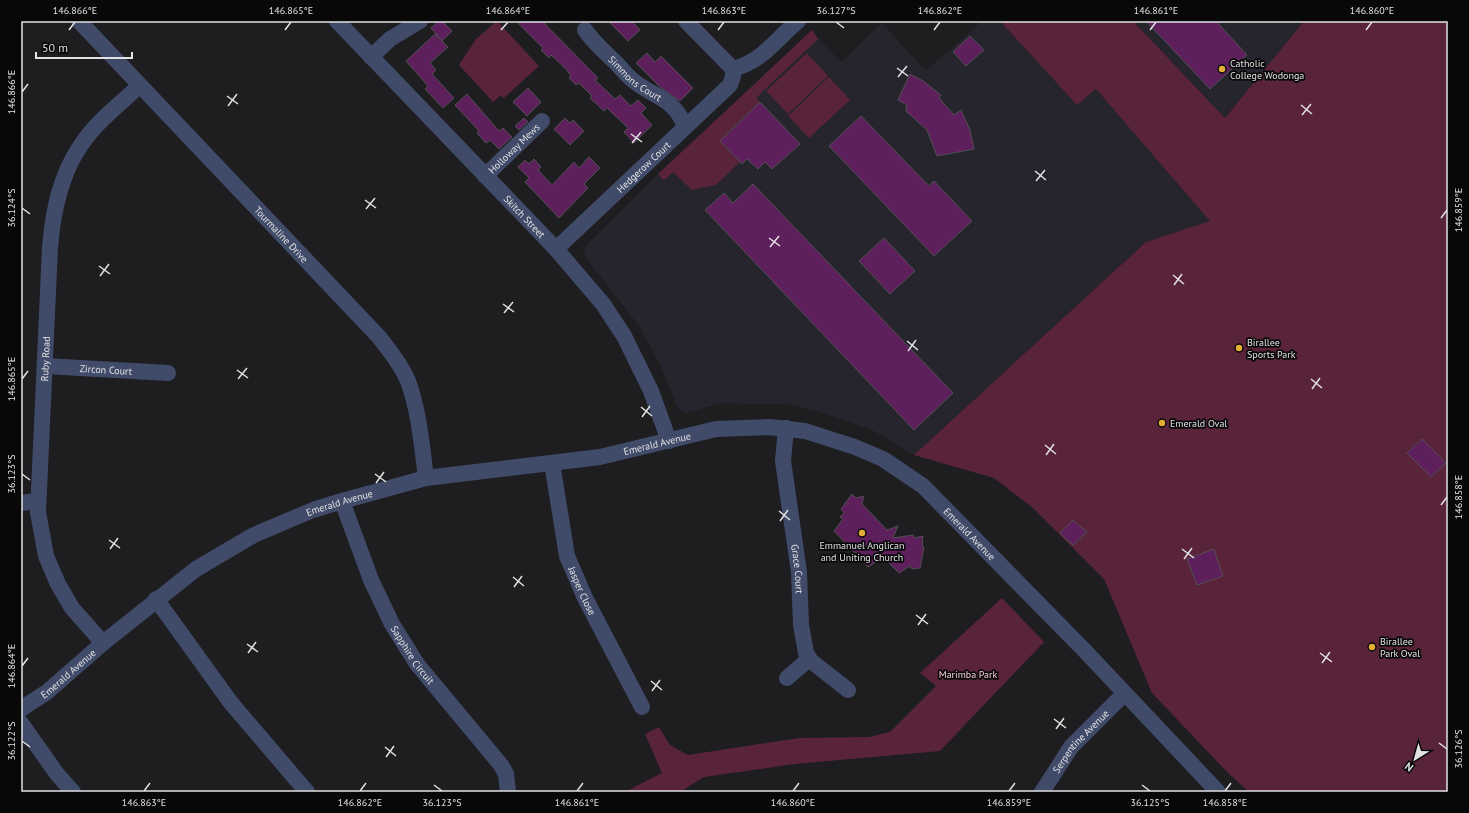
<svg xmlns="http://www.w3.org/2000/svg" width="1469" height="813" font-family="'PT Sans',sans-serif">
<rect width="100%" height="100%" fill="#1e1d20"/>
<path fill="#26242c" d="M982,21H1000L1077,104L1096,89L1211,221L1146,242L914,455L874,431L823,413L794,405L723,403L686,413L678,409L663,371L640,327L584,256L585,247L658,174L812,30L819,39L841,62L882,23L926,71Z
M1133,21H1304L1225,118Z"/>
<path fill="#59243a" d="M497,21L539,66L504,98L501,95L493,102L459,65L476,39Z
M1000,21H1133L1225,118L1304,21H1448V792H1249L1228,773L1152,693L1104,579L1033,508L994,478L914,455L1146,242L1210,221L1096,89L1077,105Z
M812,30L818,39L756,98L760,102L720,141L740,162L716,185L692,190L673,172L664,180L658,174Z
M807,53L828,76L788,114L766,91Z
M829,77L850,100L809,138L788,116Z
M1002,598L1044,642L940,751L795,764L704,777L680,792H625L662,773L645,734L659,727L670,745L688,755L799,738L869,737L890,732L936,686L920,673Z"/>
<path fill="#5d205c" stroke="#524f52" d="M439,21H442L452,31L442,41L431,28Z
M516,21H542L598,78L595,80L615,99L620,95L631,106L638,100L646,108L641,113L652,125L634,143L624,132L628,128L607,108L604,111L590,98L592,96L579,83L576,85L569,78L571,76L566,69L551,55L549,58L541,50L543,48Z
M608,21H632L640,30L628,41Z
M1146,21H1216L1247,55L1210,89Z
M435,34L448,47L430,63L436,70L432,74L454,98L443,108L425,89L428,86L406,61Z
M970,36L984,50L966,66L953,52Z
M647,53L655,62L661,56L693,88L680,101L660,87L636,63Z
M910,74L923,81L941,95L939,98L954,115L961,110L970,130L974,149L937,156L927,130L906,111L907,105L898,100Z
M528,88L541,102L527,116L513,102Z
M467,94L499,131L503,128L512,137L499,149L490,140L486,143L477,133L479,131L455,105Z
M760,102L800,144L772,169L765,162L758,169L747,159L742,164L720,141Z
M861,116L929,186L934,181L972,221L934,256L829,146Z
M524,118L528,122L519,130L515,126Z
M565,118L570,123L573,120L584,131L570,145L554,129Z
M589,157L600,168L584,184L588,188L559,218L525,182L529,178L518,167L525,160L529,164L534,159L541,167L538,170L552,185L574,162L579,168Z
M753,184L953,393L914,430L705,210L724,193L733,203Z
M884,238L915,271L890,294L859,261Z
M1422,439L1446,463L1431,477L1407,453Z
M852,494L856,498L864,496L862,504L887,530L898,526L893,538L913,535L915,538L923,536L922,546L924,547L920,568L912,569L910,566L899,573L883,557L868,567L834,531L843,519L840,517L844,513L841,509Z
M1073,520L1087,532L1073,545L1060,533Z
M1214,549L1223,576L1197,585L1187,559Z"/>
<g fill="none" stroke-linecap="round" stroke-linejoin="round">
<g stroke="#404b6a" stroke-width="16">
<path id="s1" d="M79,21L379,337C390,351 401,365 408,381C419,411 422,446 426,478"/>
<path id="s2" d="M337,21L556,249L603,304L624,336L651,391L669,441"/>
<path id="s3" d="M585,30C595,44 605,52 617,64C623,70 628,77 635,82C656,98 673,98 685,126"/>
<path d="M371,57L390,39L420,21"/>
<path d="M733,69C763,61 775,40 798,21"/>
<path id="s4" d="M485,176L542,121"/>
<path id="s5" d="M556,249L730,85L733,76V69L686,21"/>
<path id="s6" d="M45,366L168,373"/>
<path id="s7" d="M786,428L783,461L799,572L801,625L806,653L811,661L848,690"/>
<path id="s8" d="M552,463L567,556L585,598L642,707"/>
<path id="s9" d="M342,501L371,580L392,624L417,664L501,765L506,774L508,792"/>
<path d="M21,503L38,501"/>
<path d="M156,599L231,703L307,792"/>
<path id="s10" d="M103,643L72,608L58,584L46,556L38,512L50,247C53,212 60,175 81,145C96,122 119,105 139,86"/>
<path d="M787,678L809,659"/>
<path id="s11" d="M21,709L47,692L103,643L196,569L254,535L313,510L342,501L426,478L600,457L716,429L769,427L805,431L855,447L883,459L923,486L1086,652L1218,792"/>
<path d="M21,723L57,774L73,792"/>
<path id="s12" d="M1042,792L1071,747L1124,694"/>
</g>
</g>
<path fill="none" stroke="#e2e1e3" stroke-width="1.5" d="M836,22L844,28M69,30L75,22M285,30L291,22M501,30L508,22M718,30L724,22M934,30L940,22M1150,30L1156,22M1366,30L1372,22M897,68L908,76M898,77L907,66M22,92L28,84M227,96L238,104M1301,105L1312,114M228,106L237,94M1302,115L1311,104M631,134L642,142M632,143L641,132M1035,171L1046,180M1036,181L1045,170M365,200L376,208M22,208L30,214M366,209L375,198M1441,218L1447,210M769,238L780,246M770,247L779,236M99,266L110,274M1173,275L1184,284M100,276L109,264M1174,285L1182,274M503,304L514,312M504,313L513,302M907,341L918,350M908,351L916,340M237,370L248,378M22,379L28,371M238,379L247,368M1311,379L1322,388M1312,389L1320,378M641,407L652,416M642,417L650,406M1045,445L1056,454M1046,455L1054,444M22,474L30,480M375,474L386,482M376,483L384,472M1441,505L1447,497M779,511L790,520M780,521L788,510M109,540L120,548M110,549L118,538M1182,549L1194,558M1184,559L1192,548M513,577L524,586M514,587L522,576M916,615L928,624M918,625L926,614M247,644L258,652M248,653L256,642M1320,653L1332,662M1322,663L1330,652M22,666L28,658M651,681L662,690M652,691L660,680M1054,719L1066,728M1056,729L1064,718M22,741L30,747M1439,743L1447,749M385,747L396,756M386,757L394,746M434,785L442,791M1142,785L1150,791M144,791L150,783M360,791L366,783M577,791L583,783M793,791L799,783M1009,791L1015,783M1225,791L1231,783"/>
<g fill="#e3ae34" stroke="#080809" stroke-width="1.5">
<circle cx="1222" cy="69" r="4"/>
<circle cx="1239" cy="348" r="4"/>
<circle cx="1162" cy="423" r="4"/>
<circle cx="862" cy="533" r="4"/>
<circle cx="1372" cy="647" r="4"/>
</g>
<g text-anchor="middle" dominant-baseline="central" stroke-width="3.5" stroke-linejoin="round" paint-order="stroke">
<g font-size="10" fill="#e2e1e3" stroke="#080809" text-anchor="start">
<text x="1230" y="63">Catholic<tspan x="1230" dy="12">College Wodonga</tspan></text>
<text x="1247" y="342">Birallee<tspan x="1247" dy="12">Sports Park</tspan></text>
<text x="1170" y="423">Emerald Oval</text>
<text x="862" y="545" text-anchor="middle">Emmanuel Anglican<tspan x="862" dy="12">and Uniting Church</tspan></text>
<text x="1380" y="641">Birallee<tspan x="1380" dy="12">Park Oval</tspan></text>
</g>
<g font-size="10" fill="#e2e1e3" stroke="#080809">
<text stroke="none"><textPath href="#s3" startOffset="70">Simmons Court</textPath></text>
<text stroke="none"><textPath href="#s4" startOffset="40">Holloway Mews</textPath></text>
<text stroke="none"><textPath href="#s5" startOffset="120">Hedgerow Court</textPath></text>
<text stroke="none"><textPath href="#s2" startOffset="271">Skitch Street</textPath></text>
<text stroke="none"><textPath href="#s1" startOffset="294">Tourmaline Drive</textPath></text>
<text stroke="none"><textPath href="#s10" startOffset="303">Ruby Road</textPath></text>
<text stroke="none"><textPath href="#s6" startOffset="61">Zircon Court</textPath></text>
<text stroke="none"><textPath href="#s11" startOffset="707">Emerald Avenue</textPath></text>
<text stroke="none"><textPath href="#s11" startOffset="383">Emerald Avenue</textPath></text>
<text stroke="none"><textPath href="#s11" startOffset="1055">Emerald Avenue</textPath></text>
<text stroke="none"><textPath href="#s7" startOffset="142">Grace Court</textPath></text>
<text stroke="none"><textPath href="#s8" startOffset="132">Jasper Close</textPath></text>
<text stroke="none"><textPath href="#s9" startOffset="170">Sapphire Circuit</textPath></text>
<text stroke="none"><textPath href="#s11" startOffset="59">Emerald Avenue</textPath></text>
<text stroke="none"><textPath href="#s12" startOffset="64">Serpentine Avenue</textPath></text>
</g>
<g font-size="10" fill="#fecddd" stroke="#080809">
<text x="968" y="674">Marimba Park</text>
</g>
</g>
<rect width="1469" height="813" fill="none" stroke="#080809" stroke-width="44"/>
<g transform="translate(1415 759) rotate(217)" stroke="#080809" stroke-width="3" paint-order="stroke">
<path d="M0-3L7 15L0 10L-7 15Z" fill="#e2e1e3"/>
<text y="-6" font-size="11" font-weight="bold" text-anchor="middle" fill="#e2e1e3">N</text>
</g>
<path d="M36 52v6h96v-6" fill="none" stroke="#e2e1e3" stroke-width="2"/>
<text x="42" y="52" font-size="12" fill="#e2e1e3" stroke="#080809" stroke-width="3" paint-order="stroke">50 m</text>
<rect x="22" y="22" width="1425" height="769" fill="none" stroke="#e2e1e3" stroke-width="1.5"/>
<g font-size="10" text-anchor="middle" fill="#e2e1e3">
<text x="75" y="14">146.866°E</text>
<text x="291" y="14">146.865°E</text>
<text x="508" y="14">146.864°E</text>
<text x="724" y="14">146.863°E</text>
<text x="836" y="14">36.127°S</text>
<text x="940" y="14">146.862°E</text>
<text x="1156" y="14">146.861°E</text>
<text x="1372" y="14">146.860°E</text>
<text transform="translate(11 92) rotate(-90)" y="4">146.866°E</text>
<text transform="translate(11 208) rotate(-90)" y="4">36.124°S</text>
<text transform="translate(1458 210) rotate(-90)" y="4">146.859°E</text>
<text transform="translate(11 379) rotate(-90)" y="4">146.865°E</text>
<text transform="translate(11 474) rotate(-90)" y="4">36.123°S</text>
<text transform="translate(1458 497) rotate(-90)" y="4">146.858°E</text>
<text transform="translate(11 666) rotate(-90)" y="4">146.864°E</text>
<text transform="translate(11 741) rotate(-90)" y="4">36.122°S</text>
<text transform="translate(1458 749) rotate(-90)" y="4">36.126°S</text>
<text x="144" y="806">146.863°E</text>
<text x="360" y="806">146.862°E</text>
<text x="442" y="806">36.123°S</text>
<text x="577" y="806">146.861°E</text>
<text x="793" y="806">146.860°E</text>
<text x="1009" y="806">146.859°E</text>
<text x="1150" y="806">36.125°S</text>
<text x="1225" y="806">146.858°E</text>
</g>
</svg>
